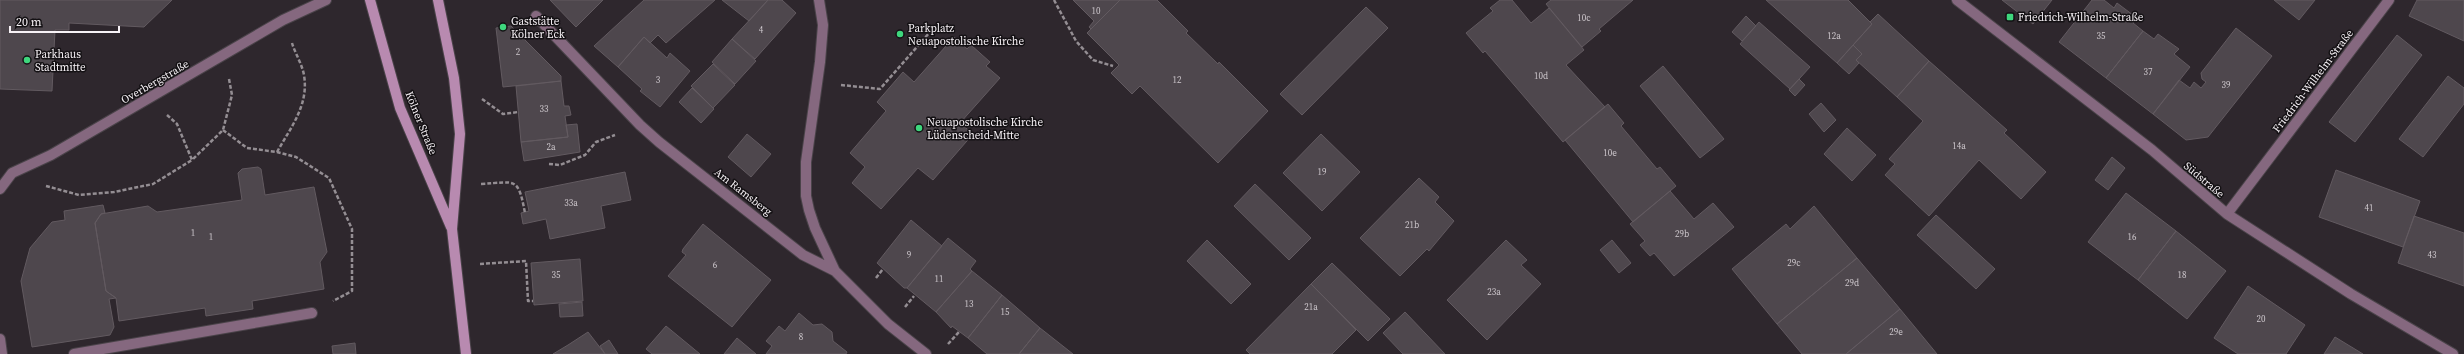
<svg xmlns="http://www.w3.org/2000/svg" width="2464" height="354" font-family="'Source Serif 4',serif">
<rect width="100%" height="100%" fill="#2e272d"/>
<path fill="#4e474d" stroke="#625a60" d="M0,0H172L144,27L69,23V30H55L52,91L0,89Z
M550,0H603L576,27Z
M644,0H715L666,43L658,35L650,43L644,37L618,67L594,46Z
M722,0H768L749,21Z
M768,0H782L796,13L755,59L732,39Z
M1073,0H1120L1091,29L1089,27L1094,21Z
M1120,0H1157L1188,31L1186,33L1218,64L1219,62L1268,111L1218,163L1140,86L1132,94L1111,73L1119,65L1087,33Z
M1500,0H1512L1531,23L1549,8L1584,50L1566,65L1605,107L1563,142L1485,51L1483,53L1466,33L1493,11L1490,8Z
M1551,0H1633L1599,29L1601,31L1582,47L1546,4Z
M1766,0H1848L1872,24L1837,63Z
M2002,0H2052L2033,24Z
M2092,0H2104L2114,8L2117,3L2137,18L2133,23L2143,31L2106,78L2059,42Z
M2274,0H2315L2299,20Z
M2417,0H2464V41L2409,16Z
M1366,7L1388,28L1302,115L1280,94Z
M1878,14L1929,61L1897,97L1856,60L1862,54L1853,45L1872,24L1870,22Z
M1746,16L1756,26L1742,41L1732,32Z
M1759,22L1810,67L1790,89L1740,44Z
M511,26L561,76V81L503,87L496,28Z
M2236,28L2272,56L2208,137L2186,140L2153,114L2179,80L2190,88L2194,82L2201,88L2206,82L2202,79L2201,73Z
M2143,31L2154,39L2158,34L2179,49L2174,54L2190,67L2153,114L2106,78Z
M2397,35L2422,55L2355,142L2329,122Z
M644,37L667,58L670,53L690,71L660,107L640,91L642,89L618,67Z
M954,37L967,49L971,45L990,62L986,66L1000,78L960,123L973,134L933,180L918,168L881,209L852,183L865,167L850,153L886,111L877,102L903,72L914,82Z
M732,39L756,61L735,84L712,62Z
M1853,45L1862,54L1856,60L1859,63L1849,74L1837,63Z
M1929,61L2007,130L2004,133L2046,172L2021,199L1979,160L1929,216L1885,175L1895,164L1889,159L1923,121L1897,97Z
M713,64L735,85L713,108L691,86Z
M1663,66L1724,139L1700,158L1640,86Z
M2448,76L2464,88V104L2423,157L2399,139Z
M1799,79L1805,85L1795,96L1789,90Z
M561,81L564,106H569L571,115L565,116L568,137L521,142L516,86Z
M692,88L714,109L701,123L679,102Z
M1821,103L1836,120L1824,132L1809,114Z
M1608,104L1624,123L1621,126L1657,169L1660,167L1676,186L1633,222L1565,140Z
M577,124L580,152L524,161L521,142L568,137L566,125Z
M1847,128L1876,155L1852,181L1824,154Z
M747,134L771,154L751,177L728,157Z
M1321,134L1360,172L1322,211L1283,173Z
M2112,157L2125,168L2108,190L2095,180Z
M258,167L261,169L265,195L314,187L327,252L320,262L324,289L252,301L253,309L206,316L205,308L119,321L116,298L106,291L95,223L101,214L148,206L157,212L242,200L238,173L242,169Z
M2336,170L2420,201L2403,247L2319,217Z
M625,172L631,200L601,206L605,228L550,239L546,219L523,224L521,213L529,211L525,192Z
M1419,178L1439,197L1435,202L1454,221L1429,251L1427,249L1400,276L1360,238Z
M1255,184L1311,238L1289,260L1234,206Z
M1670,191L1694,219L1713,203L1734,227L1674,276L1654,253L1650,256L1640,245L1645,241L1630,224Z
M2126,193L2176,231L2138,280L2088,242Z
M103,205L105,213L101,214L95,223L106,291L116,298L109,299L114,327L110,335L32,347L21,281L30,248L52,222L65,220L64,211Z
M1814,206L1857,258L1777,324L1732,269L1786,224L1790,229Z
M1936,215L1995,269L1976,289L1917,235Z
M2414,216L2464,233V286L2398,263Z
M911,220L942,246L907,288H904L877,263Z
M703,224L771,280L732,327L668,276L686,255L682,252L683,249Z
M2176,231L2226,271L2187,319L2138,280Z
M948,238L976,261L970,269L972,271L936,312L907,288Z
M1207,240L1251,284L1231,304L1187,261Z
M1506,240L1527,260L1521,265L1541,284L1487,340L1447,300Z
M1612,240L1631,263L1619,273L1600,250Z
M1857,258L1900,309L1846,354H1802L1777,324Z
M580,259L583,301L534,305L531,263Z
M1332,263L1390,319L1368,341L1311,284Z
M972,271L1002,295L968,338L952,326L951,328L936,312Z
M1311,284L1356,330L1332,354H1250L1246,350Z
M2248,286L2305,325L2286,354H2238L2214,338Z
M1002,295L1040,328L1019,354H987L968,338Z
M582,302L583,316L560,317L559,304Z
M1900,309L1937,354H1846Z
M1405,312L1445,354H1403L1383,333Z
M799,313L813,325L822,324L832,332L833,341L847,352L846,354H766L772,346L766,341L779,326L785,331Z
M666,326L700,354H652L646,349Z
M1040,328L1073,354H1019Z
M588,332L605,354H553L568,345Z
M2335,337L2363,354H2324Z
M737,338L756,354H724Z
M609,340L618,354H605L600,346Z
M355,343L356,354H333L332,346Z"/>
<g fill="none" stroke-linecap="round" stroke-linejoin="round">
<g stroke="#4a4349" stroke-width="12">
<path id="service" d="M0,339L2,354
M74,354L312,313"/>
</g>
<g stroke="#4a4349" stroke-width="12">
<path id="minor" d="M819,0L823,25L820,62L806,162V196L809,210L815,228L835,271L888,324L926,354
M1957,0L2152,150L2227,214L2351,294L2453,354
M536,16L640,125L659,142L803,255L835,271
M0,189L12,173L51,155L283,20L326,0
M2227,214L2389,0"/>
</g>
<g stroke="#4a4349" stroke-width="12">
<path id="secondary" d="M370,0L400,108L451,227
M438,0L454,78L460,134L452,229L466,354"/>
</g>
<path stroke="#948e93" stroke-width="2.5" stroke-dasharray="4 2" stroke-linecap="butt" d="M1054,0L1076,41L1093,60L1113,66
M841,85L880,89L930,32
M482,99L503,114L518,112
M167,115L177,124L192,160L223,130L232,95L229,79
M223,130L247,148L277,152L296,157L329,178L352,229V291L333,301
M277,152C291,127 309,105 304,75C302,64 295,53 292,43
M549,164L560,165L585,155L596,142L615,135
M481,184C516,182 518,176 525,213
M46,186L79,195L114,192L153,184L192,160
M480,264L526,261L528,301H533
M876,278L883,269
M905,307L914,296
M948,344L959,332"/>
<use href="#service" stroke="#85687f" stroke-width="10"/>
<use href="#minor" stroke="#85687f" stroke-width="10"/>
<use href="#secondary" stroke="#b88ab0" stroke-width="10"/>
</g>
<g fill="#3ed77d" stroke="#141114" stroke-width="1.5">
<rect x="2006" y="13" width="8" height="8" rx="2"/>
<circle cx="503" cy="27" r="4"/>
<circle cx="900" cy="34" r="4"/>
<circle cx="27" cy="60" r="4"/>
<circle cx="919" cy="128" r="4"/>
</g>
<g text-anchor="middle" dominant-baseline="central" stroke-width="3" stroke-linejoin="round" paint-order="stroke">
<g font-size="9" fill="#cdc7cc">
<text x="1096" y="11">10</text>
<text x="1584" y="18">10c</text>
<text x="761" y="30">4</text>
<text x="1834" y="36">12a</text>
<text x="2101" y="36">35</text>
<text x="518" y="52">2</text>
<text x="2148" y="72">37</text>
<text x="1541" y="76">10d</text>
<text x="658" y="80">3</text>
<text x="1177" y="80">12</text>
<text x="2226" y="85">39</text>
<text x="544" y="109">33</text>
<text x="1959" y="146">14a</text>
<text x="551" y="147">2a</text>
<text x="1610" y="153">10e</text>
<text x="1322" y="172">19</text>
<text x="571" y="203">33a</text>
<text x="2369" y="208">41</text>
<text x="1412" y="225">21b</text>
<text x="193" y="233">1</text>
<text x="1682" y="234">29b</text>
<text x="211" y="237">1</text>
<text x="2132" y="237">16</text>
<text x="909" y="255">9</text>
<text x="2432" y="255">43</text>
<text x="1794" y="263">29c</text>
<text x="715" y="265">6</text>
<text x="556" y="275">35</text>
<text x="2182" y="275">18</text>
<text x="939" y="279">11</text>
<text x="1852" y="283">29d</text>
<text x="1494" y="292">23a</text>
<text x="969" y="304">13</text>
<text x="1311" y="307">21a</text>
<text x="1005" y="312">15</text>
<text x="2261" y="319">20</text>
<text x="1896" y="332">29e</text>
<text x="801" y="337">8</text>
</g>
<g font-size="11" fill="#f7f2f6" stroke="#141114" text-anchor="start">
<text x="2018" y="17">Friedrich-Wilhelm-Straße</text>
<text x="511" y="21">Gaststätte<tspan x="511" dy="13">Kölner Eck</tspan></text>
<text x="908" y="28">Parkplatz<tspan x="908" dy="13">Neuapostolische Kirche</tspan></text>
<text x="35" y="54">Parkhaus<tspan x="35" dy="13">Stadtmitte</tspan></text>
<text x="927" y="122">Neuapostolische Kirche<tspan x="927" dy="13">Lüdenscheid-Mitte</tspan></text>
</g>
<g font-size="11" fill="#f7f2f6" stroke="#141114">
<text transform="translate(2313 81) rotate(-53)">Friedrich-Wilhelm-Straße</text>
<text transform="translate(155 82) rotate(-30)">Overbergstraße</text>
<text transform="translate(421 123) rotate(68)">Kölner Straße</text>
<text transform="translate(2204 180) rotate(40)">Südstraße</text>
<text transform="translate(743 192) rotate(38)">Am Ramsberg</text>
</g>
</g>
<path d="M10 26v6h109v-6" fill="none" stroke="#f7f2f6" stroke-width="2"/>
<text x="16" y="26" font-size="12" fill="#f7f2f6" stroke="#141114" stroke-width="3" paint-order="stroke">20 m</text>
</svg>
